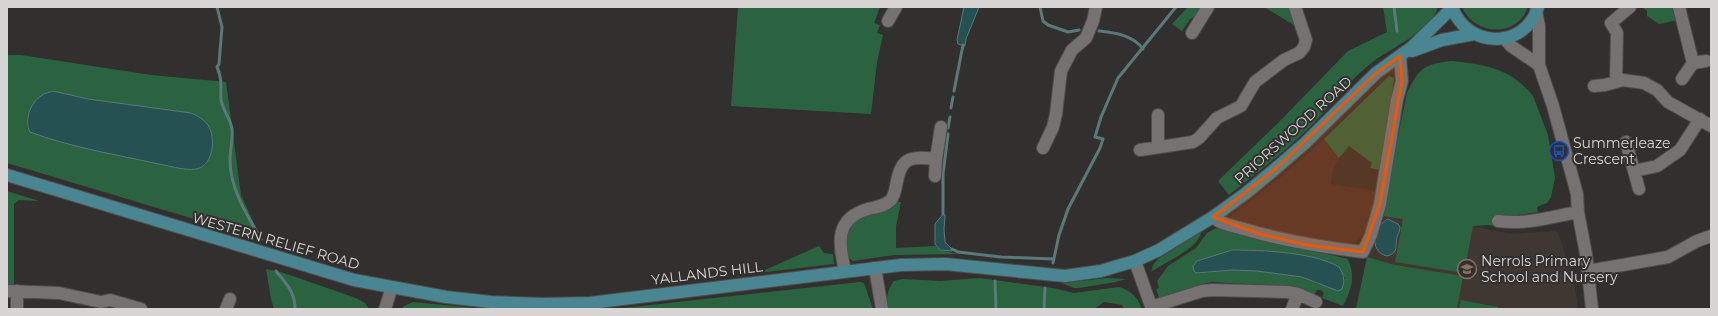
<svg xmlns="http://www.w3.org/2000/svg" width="1718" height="316" font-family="Montserrat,sans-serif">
<rect width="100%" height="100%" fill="#32302e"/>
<path fill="#46332c" d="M1324,139L1339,158L1333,170L1331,184L1378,191L1369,228L1363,236L1355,242L1346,243L1307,237L1298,238L1231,221L1230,217L1283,175Z"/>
<path fill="#3f3732" d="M1381,216L1455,226H1473L1511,234L1555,231L1558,233L1574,281L1578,309H1356L1367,255Z"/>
<path fill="#2b6340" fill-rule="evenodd" d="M738,7H880L874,23L880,25L877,33L883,35L877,62L871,114L731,106Z
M1188,7L1200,8L1197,16L1190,19L1182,31L1172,24Z
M1264,7H1289L1294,25Z
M1383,7H1438C1432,30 1393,47 1374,61C1351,78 1333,103 1313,124C1287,150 1258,172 1229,195L1218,181L1279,122L1348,51L1387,32Z
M1462,7H1528C1517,38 1474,36 1462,7Z
M1642,7H1675L1678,20L1659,24L1647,16V11Z
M7,55H21L151,75L226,82L241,195L261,239L7,163ZM53,91L88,99L182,112L197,169L178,167L112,154L30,132L27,126V120L35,101Z
M1452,61C1487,65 1510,68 1533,96L1548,135L1555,178L1551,197L1547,203L1537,207L1538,212L1511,216L1498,214L1495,226L1488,225L1473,226L1464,273L1395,262L1403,219L1381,216L1407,93C1419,68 1424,64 1452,61Z
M1389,76L1394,78L1381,170L1370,168L1372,163L1349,146L1339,158L1324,139Z
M7,191L39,201L19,200L14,204V284H7Z
M897,202H901L896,226V248L936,246L940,250L958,254L894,255L853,261L846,256L847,228L851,222Z
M1216,228L1348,259C1356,278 1351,290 1343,306L1322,298L1324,293L1321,290H1317L1314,295L1297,287L1211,282L1192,287L1159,298L1156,289L1159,288L1157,281L1168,266L1196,248L1207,233ZM1298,255C1316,259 1338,259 1345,279L1318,284L1302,277L1257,271L1233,270L1203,273Z
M1201,232C1200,248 1163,263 1151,272L1153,265L1158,259Z
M819,246L824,253L833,254L834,264L742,275L765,270Z
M1367,257L1395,265L1463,276L1457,309H1356Z
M266,269L284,273L356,298L365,303L369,309H274L271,299Z
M980,278L1053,288L1074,293L1119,287C1128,289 1141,299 1141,309H1124L1122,305L1104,302L1094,309H888C886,298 887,290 894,281L903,279L940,281Z
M1107,278L1126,279L1116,282L1079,288H1074L1062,283Z
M860,282L864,283L873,309H614Z
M1461,300L1498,307V309H1459Z
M413,302L485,309H401L404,306Z"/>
<path fill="#255152" stroke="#5a7979" d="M964,7H979L966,39L965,46L958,44L957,40Z
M53,91L88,99L191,113C198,116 203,119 208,125C216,137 214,166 196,169C184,171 167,165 154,163C113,154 70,147 30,132C24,121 30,103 41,96C44,93 49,93 53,91Z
M943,214L945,215L944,229L945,242L952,249V251L940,250L935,244V224Z
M1388,219L1398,224L1400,227C1400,231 1398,234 1397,237C1395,246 1399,253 1387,256C1367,251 1375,225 1388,219Z
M1232,250C1261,250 1314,252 1339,267C1344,275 1345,281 1342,289L1338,291L1302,277L1257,271L1233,270L1196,273L1194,271L1193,266L1197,261Z"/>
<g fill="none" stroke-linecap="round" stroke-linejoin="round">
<path stroke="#5a7979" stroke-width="3" d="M217,7L222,27L219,64L217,67C223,80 220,88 221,100C223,110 231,120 232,129C233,139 230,150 230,160C230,189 247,215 261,239
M1040,7L1043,21L1048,25L1068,32L1079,30
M1394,7L1397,31
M1099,31C1115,33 1133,35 1143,49
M954,91L963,45
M951,108L953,97
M948,128L950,117
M943,214V174L948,134
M952,249L958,252L1001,257L1054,259
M1053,263L1059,235L1068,209L1100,148L1103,139L1095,137L1101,117L1118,78L1176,7
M276,271C286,284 295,291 295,309
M995,281L996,309
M1044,309L1045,288"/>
<g stroke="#4f4d4c" stroke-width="14">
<path id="minor" d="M1679,7L1693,63L1682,79
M1536,11L1539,26V65L1553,106L1577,194L1578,212L1586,254L1592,309
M888,21L896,7
M1192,33L1208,7
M1504,38L1511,46L1539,65
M1693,63L1706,61
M1616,81L1617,33L1611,23L1630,7
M1594,86L1605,85L1623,80L1644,83L1657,90L1668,102L1711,126
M1626,142L1639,189
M1158,147V115
M1043,148L1053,127L1056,114L1061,71L1072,50L1086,38L1093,21L1096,7
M1140,150L1193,142L1199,138L1217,118L1241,106L1255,82L1284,60L1299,53L1304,47L1306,40L1295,7
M1634,171L1657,166L1680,150L1700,119
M935,176L936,159
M1213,217C1220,224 1233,226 1244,229C1283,241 1322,247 1363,252L1371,235L1380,204L1397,100L1402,81L1400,56
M1498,221C1525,225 1551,217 1578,212
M1135,261L1152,309
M875,268L882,309
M845,271C839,243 834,219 868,209C876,207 885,206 891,200C894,196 895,191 896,186C901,157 909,156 936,159L941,127
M1588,271L1668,257L1697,241L1711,236
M7,291L59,293L101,302L110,300L141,309
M17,291V309
M1151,307L1202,291L1212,290L1287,292L1298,294L1316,302
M226,309L230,299
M1292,309L1298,294"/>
</g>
<g stroke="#4f4d4c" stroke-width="14">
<path id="tertiary" d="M385,309L392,287"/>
</g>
<g stroke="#4f4d4c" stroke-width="14">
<path id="primary" d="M1452,7C1467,49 1525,50 1538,7
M1412,51L1442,40L1474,34
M7,175L354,280L446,297L491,302L543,304L590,303L901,265L945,264L1065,276L1101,271L1121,265L1135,261L1159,250L1213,217L1246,193L1275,169L1305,143L1376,73L1412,47L1452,8"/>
</g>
<use href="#minor" stroke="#757271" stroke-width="12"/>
<use href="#tertiary" stroke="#757271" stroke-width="12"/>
<use href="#primary" stroke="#498691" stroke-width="12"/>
</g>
<path fill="#e8590c" fill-opacity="0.2" stroke="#e8590c" stroke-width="3" stroke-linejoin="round" d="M1400,56L1402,81L1380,204L1363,252L1306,245L1259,234L1213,217L1275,169L1376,73Z"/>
<defs>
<g id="bus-ring" transform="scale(1)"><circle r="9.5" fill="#32302e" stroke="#1a4fb4" stroke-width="1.5"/><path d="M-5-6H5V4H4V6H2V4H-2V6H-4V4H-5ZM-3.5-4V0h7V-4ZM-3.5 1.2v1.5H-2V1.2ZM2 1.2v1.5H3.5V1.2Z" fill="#1a4fb4"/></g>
<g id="school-ring" transform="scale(1)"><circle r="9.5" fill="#32302e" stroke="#8d6e63" stroke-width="1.5"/><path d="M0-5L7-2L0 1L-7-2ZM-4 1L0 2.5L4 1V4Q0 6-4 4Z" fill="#8d6e63"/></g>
</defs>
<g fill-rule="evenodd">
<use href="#bus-ring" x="1559" y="151"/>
<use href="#school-ring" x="1467" y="269"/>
</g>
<g text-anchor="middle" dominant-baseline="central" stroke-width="4" stroke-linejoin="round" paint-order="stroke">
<g font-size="14" fill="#d7d6d5" stroke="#32302e">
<text transform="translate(1293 130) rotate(-42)">PRIORSWOOD ROAD</text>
<text transform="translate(276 241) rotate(16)">WESTERN RELIEF ROAD</text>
<text transform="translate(707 273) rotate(-7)">YALLANDS HILL</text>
</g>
<g font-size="14" fill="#d7d6d5" stroke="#32302e" text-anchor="start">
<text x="1573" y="143">Summerleaze<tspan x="1573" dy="16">Crescent</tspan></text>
<text x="1481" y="261">Nerrols Primary<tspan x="1481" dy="16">School and Nursery</tspan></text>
</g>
</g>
<rect width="1718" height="316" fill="none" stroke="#d7d6d5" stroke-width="16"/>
</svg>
